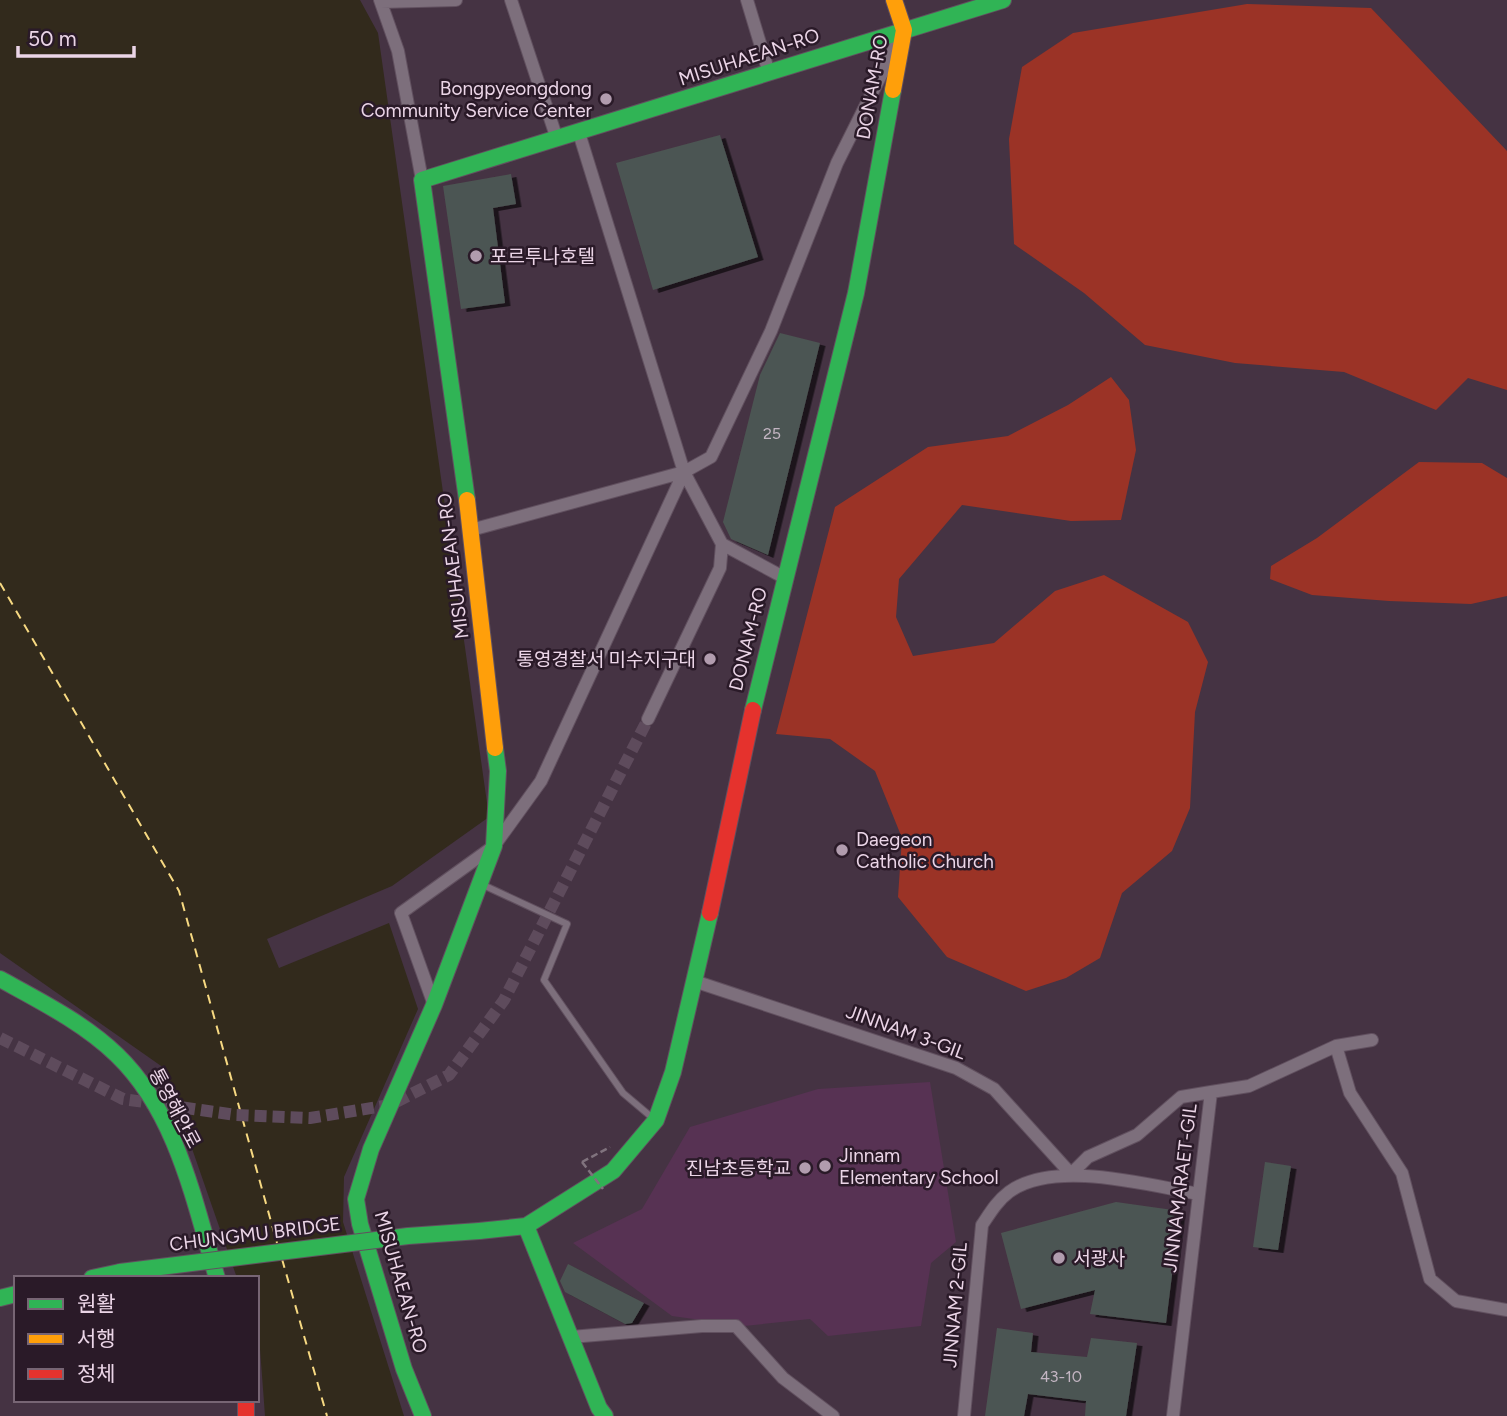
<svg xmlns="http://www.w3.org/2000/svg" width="1507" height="1416" font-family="Figtree,'Noto Sans KR',sans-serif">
<defs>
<filter id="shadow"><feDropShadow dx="5.5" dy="3" stdDeviation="0" flood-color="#0009"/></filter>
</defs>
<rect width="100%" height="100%" fill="#453343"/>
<path fill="#573253" d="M930,1082L956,1242L931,1263L921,1326L828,1336L810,1319L744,1326L672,1316L573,1243L642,1209L690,1127L818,1089Z"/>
<path fill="#9b3326" d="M1247,4L1371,8L1507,151V390L1468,378L1436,410L1344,372L1235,363L1145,345L1084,293L1014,244L1009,139L1022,67L1073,33Z
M1111,377L1129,400L1136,450L1121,520L1071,521L962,505L899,579L896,617L913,656L994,643L1055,591L1104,575L1188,622L1208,662L1195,712L1190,808L1172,851L1122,893L1100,958L1066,978L1026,991L947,957L898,897L902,838L875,771L830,739L776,734L835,507L928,447L1008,436L1068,405Z
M1419,462L1482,463L1507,478V596L1471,604L1389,601L1312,595L1270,579L1271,566L1317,538Z"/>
<path fill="#322a1c" d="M0,0H360L378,33L489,817L392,886L267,939L279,968L389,923L418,1009L344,1177L343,1222L404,1416H265C262,1369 257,1325 257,1278H237L164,1068L0,953Z"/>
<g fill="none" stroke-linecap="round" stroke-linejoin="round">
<path stroke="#f7d982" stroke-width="2" stroke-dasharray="9 7" stroke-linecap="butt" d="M0,583L179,891L277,1243
M282,1259L327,1416"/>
</g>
<path fill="#4c5552" filter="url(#shadow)" d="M720,135L758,257L653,290L616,163Z
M511,174L516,204L493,208L505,303L461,309L443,186Z
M780,333L820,343L768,555L731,539L723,522L760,375Z
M1265,1162L1291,1166L1278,1250L1253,1247Z
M1116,1202L1180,1211L1166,1323L1090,1314L1095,1290L1021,1309L1001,1233Z
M568,1264L644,1303L632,1323L625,1324L565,1292L560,1281Z
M997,1328L1033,1333L1031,1352L1087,1357L1091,1338L1137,1343L1126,1416H1085L1086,1401L1028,1394L1024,1416H985Z"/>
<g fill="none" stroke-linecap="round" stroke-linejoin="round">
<path stroke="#5e4b5c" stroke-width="12" stroke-dasharray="12 6" stroke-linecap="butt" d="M0,1038L123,1099L236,1115L310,1118L390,1105L449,1075L504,1000L648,719"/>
<g stroke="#61505f" stroke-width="8">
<path id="lane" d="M481,884L567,924L544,980L623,1093L655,1120"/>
</g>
<g stroke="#61505f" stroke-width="14">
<path id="street" d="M380,0L398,51L422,180
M511,0L557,139
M747,0L769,73
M381,2L456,0
M471,530L684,472
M722,544L785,578
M648,719L720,568L722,544L684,472L711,457L771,331L837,163L897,43
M694,981L956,1068L994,1089L1071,1174L1088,1157L1137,1135L1181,1097L1211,1092
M434,1005L401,913L494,846L541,781L684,472L579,133
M1336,1046L1350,1093L1402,1173L1430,1279L1456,1301L1507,1310
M571,1337L702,1326H736L783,1378L833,1416
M964,1416L982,1225C990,1213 997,1201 1009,1192C1054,1159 1147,1185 1199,1194
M1173,1416L1211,1092L1249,1086L1336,1046L1372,1040"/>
</g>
<g stroke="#61505f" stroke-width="18">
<path id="fast" d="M467,500L422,180L1003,0
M753,710L856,293L893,90
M0,979C40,1001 84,1023 117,1055C177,1113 194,1201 217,1278
M526,1226L599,1408L605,1416
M479,1231L526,1226L613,1171L656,1120L673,1072L710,913
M92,1278L120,1272
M0,1298L16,1294
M423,1416L404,1369L360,1224L356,1199L371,1149L434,1005L494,846L498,771L495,748"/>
</g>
<g stroke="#61505f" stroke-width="18">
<path id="slow" d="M893,90L904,30L894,0
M467,500L495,748"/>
</g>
<g stroke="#61505f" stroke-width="18">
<path id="jam" d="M710,913L753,710
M246,1400V1416"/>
</g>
<path stroke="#80737e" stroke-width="2.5" stroke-dasharray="7 3.5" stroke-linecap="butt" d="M582,1162L610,1147"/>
<use href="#lane" stroke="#7d6f7c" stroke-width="6"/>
<use href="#street" stroke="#7d6f7c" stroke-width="12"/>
<use href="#fast" stroke="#30b455" stroke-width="16"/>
<use href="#slow" stroke="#ff9f0a" stroke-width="16"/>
<use href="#jam" stroke="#e5322d" stroke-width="16"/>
<g stroke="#61505f" stroke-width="18" stroke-linecap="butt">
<path id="fast-bridge" d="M120,1272L408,1236L479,1231"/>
</g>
<path stroke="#80737e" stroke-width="2.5" stroke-dasharray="7 3.5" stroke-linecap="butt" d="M582,1162L603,1189"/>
<use href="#fast-bridge" stroke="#30b455" stroke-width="16"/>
</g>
<g fill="#b19cae" stroke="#2a1a28" stroke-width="2.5">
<circle cx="606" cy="99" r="7"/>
<circle cx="476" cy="256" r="7"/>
<circle cx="710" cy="659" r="7"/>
<circle cx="842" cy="850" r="7"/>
<circle cx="825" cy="1166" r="7"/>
<circle cx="805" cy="1168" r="7"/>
<circle cx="1059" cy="1258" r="7"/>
</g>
<g text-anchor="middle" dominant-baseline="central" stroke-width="5" stroke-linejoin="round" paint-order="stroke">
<g font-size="16" fill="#c3b5c2">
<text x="772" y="433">25</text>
<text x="1061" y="1376">43-10</text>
</g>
<g font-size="19" fill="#ebd5e7" stroke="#2a1a28">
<text transform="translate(749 57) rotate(-18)">MISUHAEAN-RO</text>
<text transform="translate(872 87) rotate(-80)">DONAM-RO</text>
<text transform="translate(453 566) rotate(-97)">MISUHAEAN-RO</text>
<text transform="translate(748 639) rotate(-76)">DONAM-RO</text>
<text transform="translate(906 1032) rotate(20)">JINNAM 3-GIL</text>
<text transform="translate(175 1108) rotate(62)">통영해안로</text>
<text transform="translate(1180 1188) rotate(-83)">JINNAMARAET-GIL</text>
<text transform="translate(255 1234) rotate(-7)">CHUNGMU BRIDGE</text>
<text transform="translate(401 1282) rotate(74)">MISUHAEAN-RO</text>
<text transform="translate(955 1305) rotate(-85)">JINNAM 2-GIL</text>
</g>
<g font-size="19" fill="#ebd5e7" stroke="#2a1a28" text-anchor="start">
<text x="592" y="88" text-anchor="end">Bongpyeongdong<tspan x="592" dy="22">Community Service Center</tspan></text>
<text x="490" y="256">포르투나호텔</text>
<text x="696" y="659" text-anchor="end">통영경찰서 미수지구대</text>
<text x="856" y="839">Daegeon<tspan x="856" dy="22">Catholic Church</tspan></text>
<text x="839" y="1155">Jinnam<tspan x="839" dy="22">Elementary School</tspan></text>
<text x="791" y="1168" text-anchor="end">진남초등학교</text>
<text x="1073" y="1258">서광사</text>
</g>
</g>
<rect x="14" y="1276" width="245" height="126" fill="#2a1a28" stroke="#776574" stroke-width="2"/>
<rect x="28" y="1299" width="35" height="10" fill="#30b455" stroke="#776574" stroke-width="2"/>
<text x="77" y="1311" font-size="21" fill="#ebd5e7">원활</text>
<rect x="28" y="1334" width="35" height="10" fill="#ff9f0a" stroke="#776574" stroke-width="2"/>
<text x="77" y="1346" font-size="21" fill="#ebd5e7">서행</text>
<rect x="28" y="1369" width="35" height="10" fill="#e5322d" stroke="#776574" stroke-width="2"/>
<text x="77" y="1381" font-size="21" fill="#ebd5e7">정체</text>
<path d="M18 46v10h116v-10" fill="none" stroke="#ebd5e7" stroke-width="3.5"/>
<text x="28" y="46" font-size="21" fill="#ebd5e7" stroke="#2a1a28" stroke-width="5" paint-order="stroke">50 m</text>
</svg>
